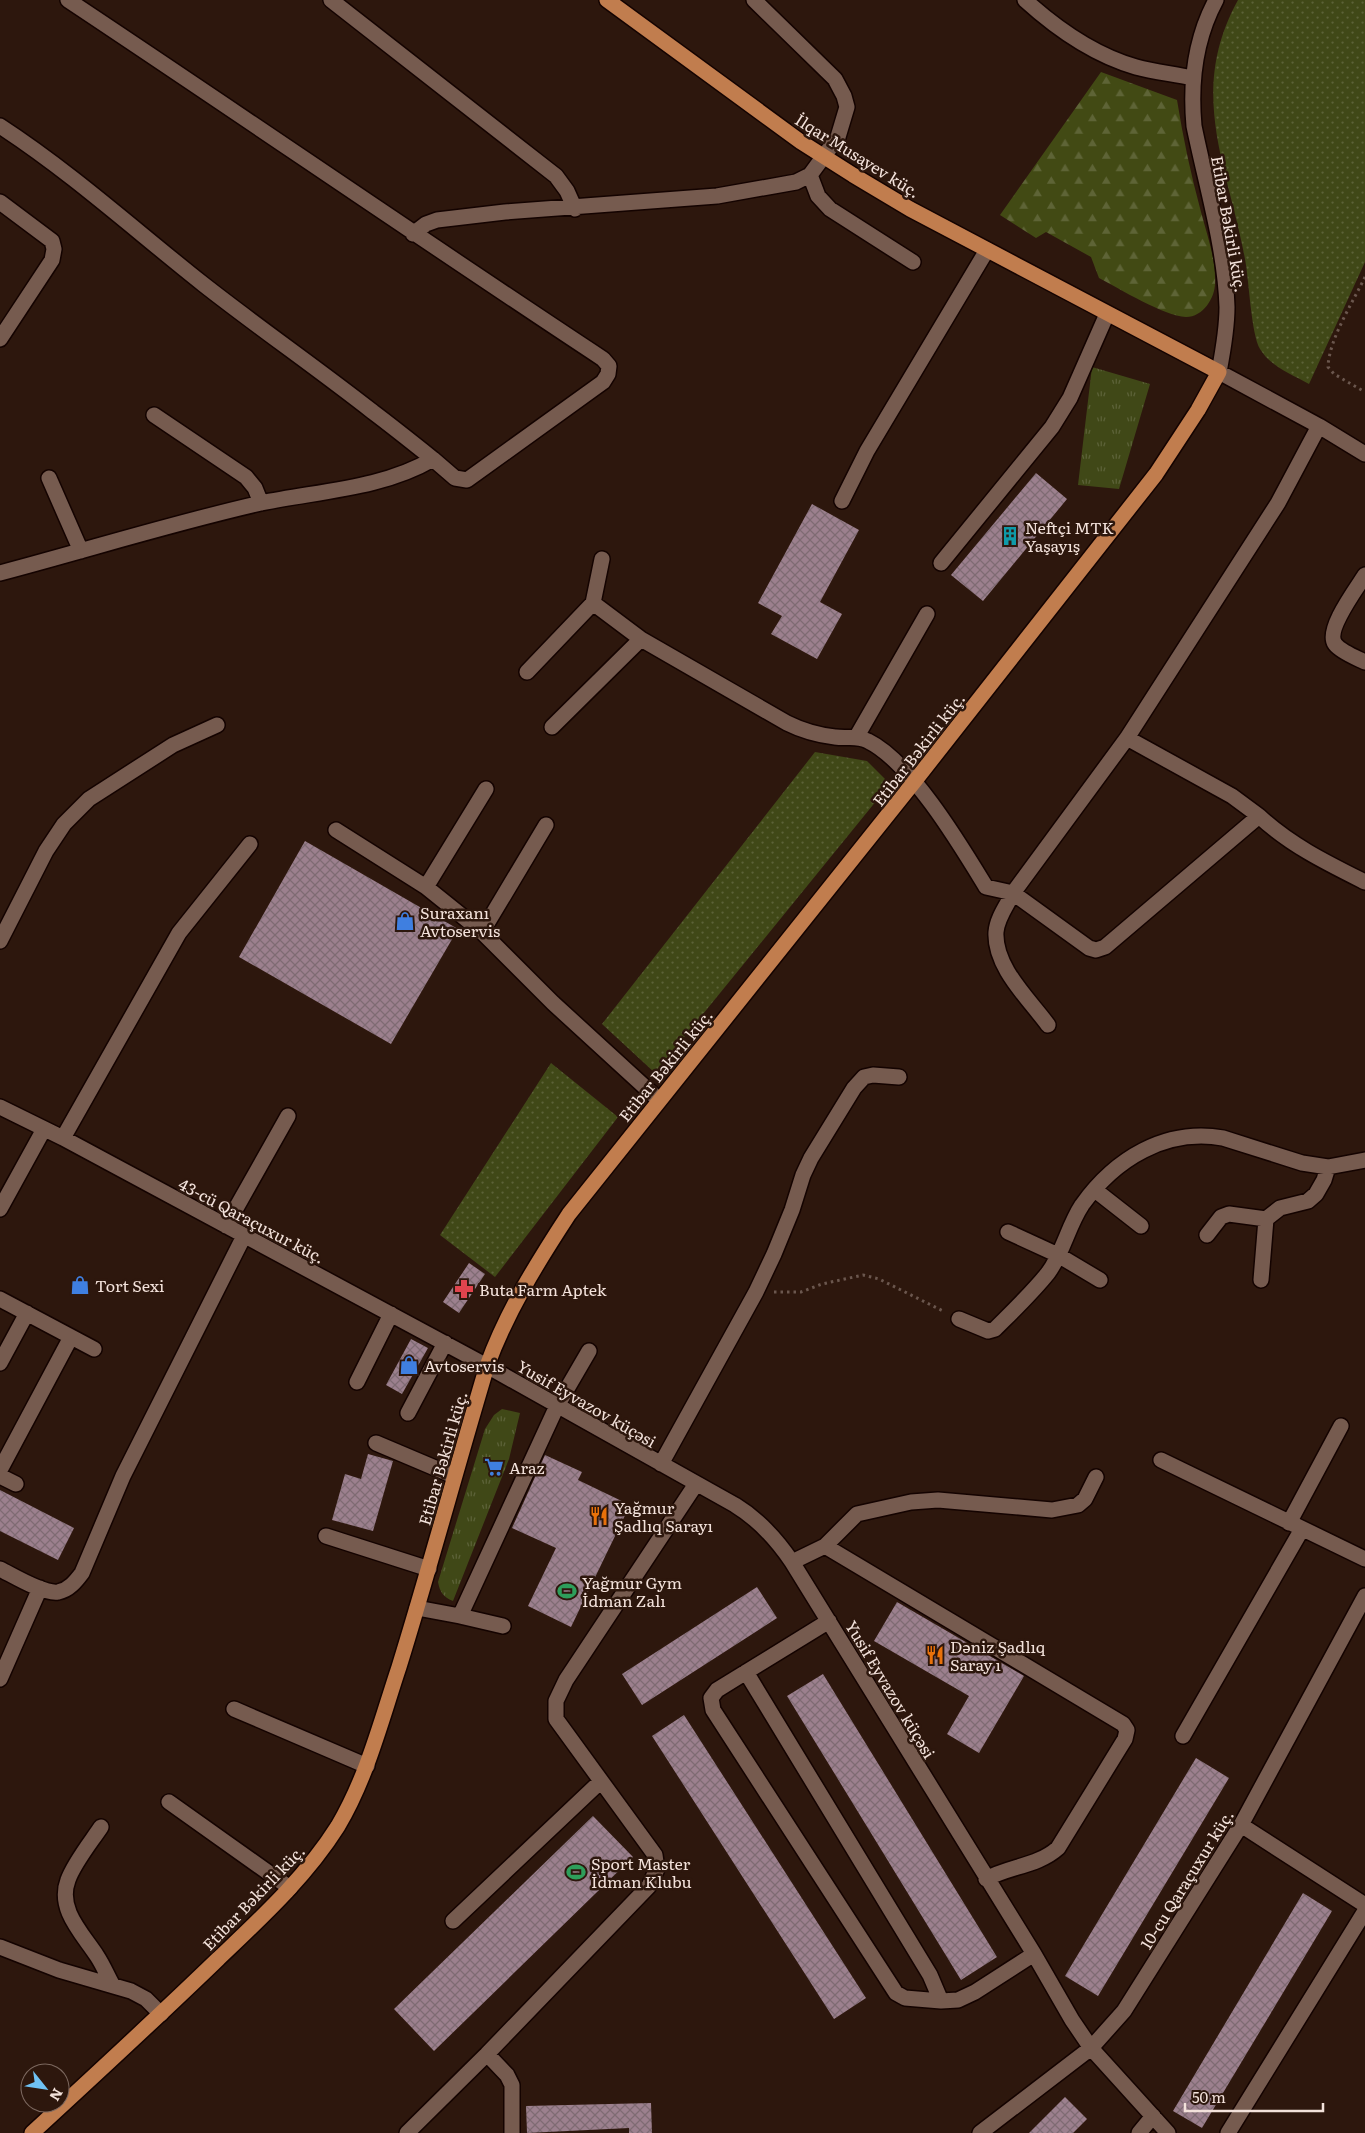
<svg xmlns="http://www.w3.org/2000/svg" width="1365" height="2133" font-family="Literata,serif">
<defs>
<pattern id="grass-tufts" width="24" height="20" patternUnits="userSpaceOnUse" patternTransform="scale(1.25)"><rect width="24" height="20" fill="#404817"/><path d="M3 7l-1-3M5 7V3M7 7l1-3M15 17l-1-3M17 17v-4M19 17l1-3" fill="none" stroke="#5c6238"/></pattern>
<pattern id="forest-firs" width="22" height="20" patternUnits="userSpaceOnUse" patternTransform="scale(1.25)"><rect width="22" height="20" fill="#424a14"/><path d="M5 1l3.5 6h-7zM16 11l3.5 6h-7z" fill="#5e6436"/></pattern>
<pattern id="park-dots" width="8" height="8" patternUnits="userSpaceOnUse" patternTransform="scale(1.25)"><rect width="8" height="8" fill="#404817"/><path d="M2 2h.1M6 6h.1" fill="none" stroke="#5c6238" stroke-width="1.8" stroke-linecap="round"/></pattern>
<pattern id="building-cross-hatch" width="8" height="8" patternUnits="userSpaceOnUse" patternTransform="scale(1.25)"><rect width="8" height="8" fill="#9c808e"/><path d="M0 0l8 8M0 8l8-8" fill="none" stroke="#7f6b73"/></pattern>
</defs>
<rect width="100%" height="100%" fill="#2d170d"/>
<path fill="url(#grass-tufts)" d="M1092,367L1150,384L1119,489L1078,485Z
M502,1409L520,1413L509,1459L453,1601C443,1597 440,1592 438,1582L485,1429L494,1415Z"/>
<path fill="url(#forest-firs)" d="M1101,72L1177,100C1183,138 1191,175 1201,212C1207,235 1216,259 1215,283C1215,298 1203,317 1186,317C1164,316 1120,289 1099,278L1091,257L1046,232L1036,238L1000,215Z"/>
<path fill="url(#park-dots)" d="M1238,0H1365V262L1309,384C1291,374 1271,367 1260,349C1251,334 1249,279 1245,259C1228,166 1187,93 1238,0Z
M815,752L867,761L890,784L655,1073L602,1024Z
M551,1063L618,1117L495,1277L440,1235Z"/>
<path fill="url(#building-cross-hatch)" d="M1036,473L1067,499L983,601L951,575Z
M812,504L859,530L820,602L842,614L817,659L771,634L782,616L758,603Z
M305,841L458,929L391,1044L239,957Z
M469,1263L485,1274L459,1313L443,1302Z
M411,1339L428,1348L402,1394L386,1385Z
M368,1454L393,1461L373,1531L332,1520L345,1474L361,1479Z
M545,1455L582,1472L578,1480L630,1505L571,1627L528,1606L556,1548L512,1528Z
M0,1490L74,1528L58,1560L0,1531Z
M757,1587L777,1618L642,1705L622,1674Z
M897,1602L1024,1676L979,1753L947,1734L969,1696L874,1641Z
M823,1674L997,1957L961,1980L787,1696Z
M684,1715L866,1998L834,2019L652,1736Z
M1196,1758L1229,1778L1098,1996L1065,1976Z
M593,1816L633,1857L434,2051L394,2009Z
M1303,1893L1332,1911L1202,2128L1173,2111Z
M1065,2097L1087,2119L1073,2133H1029Z
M651,2103L652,2133H629V2128L527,2133L526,2106Z"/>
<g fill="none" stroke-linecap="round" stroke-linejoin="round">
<g stroke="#140300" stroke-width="18">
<path id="minor" d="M331,0L556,176L567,191L575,209
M1025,0C1057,29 1094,55 1136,67C1154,72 1174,74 1192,78
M1216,0C1195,39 1190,82 1194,126C1206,185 1225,247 1227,307C1227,329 1223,351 1219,372L1319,426L1365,454
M0,126C72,173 136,231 203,284C259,328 317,368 373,412C393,427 413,443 433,459
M810,175L818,196L830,209L913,262
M0,202L52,241L54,249L52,260L0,339
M413,234L426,224L437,220L505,212L717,196L796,182L810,175L838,137L847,107L844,96L835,79L754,0
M154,415L246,477L255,488L261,503
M49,478L81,551
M842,501L867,451L987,250
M941,563L1052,427L1070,398L1107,314
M0,573C87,550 173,523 261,503C318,491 382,489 433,459L455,478L467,480L603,382L608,374L609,366L603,359C424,241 247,119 68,0
M1365,575C1357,588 1325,630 1335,644C1341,652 1357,658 1365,662
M593,603L641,639L787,723C803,731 817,735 835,737C847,739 857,735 868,741C911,762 961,846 986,887L1013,893L1089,948L1096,950L1105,947L1259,816C1290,845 1327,863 1365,882
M527,672L593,603L602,559
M552,727L641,639
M857,736L927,614
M1127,738L1232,796L1259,816
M336,830L426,887L482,932L553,1003L659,1100
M426,887L486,789
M482,932L546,825
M0,941L46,851L64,824L89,799L173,745L217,725
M1048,1025C1029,999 994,967 996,932C997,918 1007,905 1013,893L1127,738L1278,503L1319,426
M0,1107L63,1138L487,1366L735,1505C758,1519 777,1540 792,1562L1034,1954L1072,2020L1091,2048L1168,2133
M63,1138L179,933L250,844
M1095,1190L1141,1226
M0,1209L44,1129
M226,1226L288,1116
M1008,1232L1058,1255L1100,1280
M1207,1235L1221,1217L1229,1214L1266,1219L1280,1208L1308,1201L1316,1194L1324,1180L1328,1167
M1261,1280L1266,1219
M0,1299L94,1349
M959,1319L988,1331L995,1329C1013,1311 1032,1293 1048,1273C1063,1253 1068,1226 1082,1205C1115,1159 1165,1128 1223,1138L1302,1163L1328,1167L1365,1160
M0,1363L27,1313
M357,1382L391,1314
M408,1413L445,1343
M376,1443L454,1476
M1161,1460L1365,1559
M661,1464L756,1292L774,1254L792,1210L803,1175L811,1158L854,1088L864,1077L873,1075L899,1077
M0,1470L71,1337
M0,1476L16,1484
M1289,1523L1341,1426
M326,1536L429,1569
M825,1546L1123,1724L1127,1730L1125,1739L1058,1848C1038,1866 1010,1866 986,1879
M792,1562L825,1546L857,1514L911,1502L938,1500L1052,1510L1078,1505L1085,1499L1096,1477
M0,1569C14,1576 43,1594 58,1592C69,1590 76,1581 82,1573L123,1476L244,1236
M417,1608L460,1616L557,1406L589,1351
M460,1616L503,1626
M829,1621L717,1690L711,1698L713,1710L896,1993L905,1998L941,2001L958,2000L975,1992L1034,1954
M746,1672L930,1975L941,2001
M0,1679L40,1588
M234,1709L367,1766
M1183,1736L1302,1529
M169,1802L290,1888
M1241,1825L1365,1905
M101,1827C91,1842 74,1863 68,1880C57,1909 82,1933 97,1956C103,1965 107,1975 112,1984
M453,1921L601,1781
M0,1947L59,1970L131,1991L146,1999L161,2014
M487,2054L507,2075L512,2085V2133
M407,2133L487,2054L649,1886L657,1869L655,1855L556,1719V1701L566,1680L696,1484
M980,2133L1091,2048L1124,2011L1241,1825L1365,1596
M1139,2133L1153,2116
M1228,2133L1365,1911"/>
</g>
<g stroke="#140300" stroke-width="18">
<path id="major" d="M32,2133C94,2076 157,2018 218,1959C261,1918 306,1877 338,1826C367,1777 381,1721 399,1667C430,1567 457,1466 487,1366C507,1311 537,1263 569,1214L914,782L1156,474L1198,410L1219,372L910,209L853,175L801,142L607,0"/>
</g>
<path stroke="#6b574e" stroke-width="3" stroke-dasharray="2.5 4" stroke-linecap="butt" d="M1365,277C1353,302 1329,339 1328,367L1334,374L1365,392
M774,1292H801L822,1284L863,1275L879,1279L945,1312"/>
<use href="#minor" stroke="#765b4f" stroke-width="15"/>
<use href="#major" stroke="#c17d4e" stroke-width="15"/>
</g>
<defs>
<g id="building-bare" transform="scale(1.5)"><path d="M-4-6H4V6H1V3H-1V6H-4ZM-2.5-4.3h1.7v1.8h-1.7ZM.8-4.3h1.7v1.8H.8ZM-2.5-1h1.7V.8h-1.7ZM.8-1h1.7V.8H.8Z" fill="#0f9aa8" stroke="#2d170d" stroke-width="2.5" paint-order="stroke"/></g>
<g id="shop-bare" transform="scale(1.5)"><path d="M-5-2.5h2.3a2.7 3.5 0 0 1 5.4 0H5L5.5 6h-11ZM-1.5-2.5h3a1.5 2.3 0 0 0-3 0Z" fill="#3f7fe0" stroke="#2d170d" stroke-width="2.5" paint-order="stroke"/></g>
<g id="pharmacy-bare" transform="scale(1.5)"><path d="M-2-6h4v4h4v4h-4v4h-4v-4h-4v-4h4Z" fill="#e0444e" stroke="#2d170d" stroke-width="2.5" paint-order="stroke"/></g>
<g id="supermarket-bare" transform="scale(1.5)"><path d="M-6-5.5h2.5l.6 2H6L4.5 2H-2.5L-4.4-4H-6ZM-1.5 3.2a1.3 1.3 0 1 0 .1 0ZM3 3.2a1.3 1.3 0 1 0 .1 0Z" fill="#3f7fe0" stroke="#2d170d" stroke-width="2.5" paint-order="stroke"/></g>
<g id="restaurant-bare" transform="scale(1.5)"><path d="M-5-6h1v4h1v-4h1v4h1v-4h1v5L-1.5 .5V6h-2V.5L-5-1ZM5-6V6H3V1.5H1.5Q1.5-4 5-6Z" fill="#e8710a" stroke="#2d170d" stroke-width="2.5" paint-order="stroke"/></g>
<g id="stadium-bare" transform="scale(1.5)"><path d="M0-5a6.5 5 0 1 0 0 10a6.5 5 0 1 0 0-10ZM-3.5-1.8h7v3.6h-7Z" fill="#2e9e5b" stroke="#2d170d" stroke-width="2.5" paint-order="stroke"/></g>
</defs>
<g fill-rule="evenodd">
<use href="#building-bare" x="1010" y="536"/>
<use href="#shop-bare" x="405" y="921"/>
<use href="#shop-bare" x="80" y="1285"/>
<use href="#pharmacy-bare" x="464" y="1289"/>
<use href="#shop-bare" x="409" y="1365"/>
<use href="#supermarket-bare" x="494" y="1467"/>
<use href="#restaurant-bare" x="599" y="1516"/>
<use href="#stadium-bare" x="567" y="1591"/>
<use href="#restaurant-bare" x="935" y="1655"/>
<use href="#stadium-bare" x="576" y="1872"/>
</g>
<g text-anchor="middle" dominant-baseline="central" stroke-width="5" stroke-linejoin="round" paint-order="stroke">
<g font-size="16" fill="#f3e2db" stroke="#2d170d">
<text transform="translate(858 155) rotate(32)">İlqar Musayev küç.</text>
<text transform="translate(1230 224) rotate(80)">Etibar Bəkirli küç.</text>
<text transform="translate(918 749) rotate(-52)">Etibar Bəkirli küç.</text>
<text transform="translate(665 1065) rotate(-51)">Etibar Bəkirli küç.</text>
<text transform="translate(252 1220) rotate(28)">43-cü Qaraçuxur küç.</text>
<text transform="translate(587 1403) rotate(30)">Yusif Eyvazov küçəsi</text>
<text transform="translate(442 1458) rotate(-74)">Etibar Bəkirli küç.</text>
<text transform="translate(891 1689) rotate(59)">Yusif Eyvazov küçəsi</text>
<text transform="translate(1186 1879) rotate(-58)">10-cu Qaraçuxur küç.</text>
<text transform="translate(253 1897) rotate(-46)">Etibar Bəkirli küç.</text>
</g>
<g font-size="16" fill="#f3e2db" stroke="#2d170d" text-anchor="start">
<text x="1025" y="527">Neftçi MTK<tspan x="1025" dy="18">Yaşayış</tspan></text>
<text x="420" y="912">Suraxanı<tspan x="420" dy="18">Avtoservis</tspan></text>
<text x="95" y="1285">Tort Sexi</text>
<text x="479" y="1289">Buta Farm Aptek</text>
<text x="424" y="1365">Avtoservis</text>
<text x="509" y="1467">Araz</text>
<text x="614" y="1507">Yağmur<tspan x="614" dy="18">Şadlıq Sarayı</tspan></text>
<text x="582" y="1582">Yağmur Gym<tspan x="582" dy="18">İdman Zalı</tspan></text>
<text x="950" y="1646">Dəniz Şadlıq<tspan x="950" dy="18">Saray ı</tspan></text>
<text x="591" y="1863">Sport Master<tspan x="591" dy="18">İdman Klubu</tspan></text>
</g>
</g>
<g transform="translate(45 2088) rotate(120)"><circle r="24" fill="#2d170d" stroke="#7c685f"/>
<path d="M0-4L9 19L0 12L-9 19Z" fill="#6fc2f4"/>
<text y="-8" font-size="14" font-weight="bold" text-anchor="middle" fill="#f3e2db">N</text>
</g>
<path d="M1185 2103v8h138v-8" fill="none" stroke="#f3e2db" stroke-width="2.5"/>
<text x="1192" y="2103" font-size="15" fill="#f3e2db" stroke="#2d170d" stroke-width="4" paint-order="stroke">50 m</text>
</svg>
